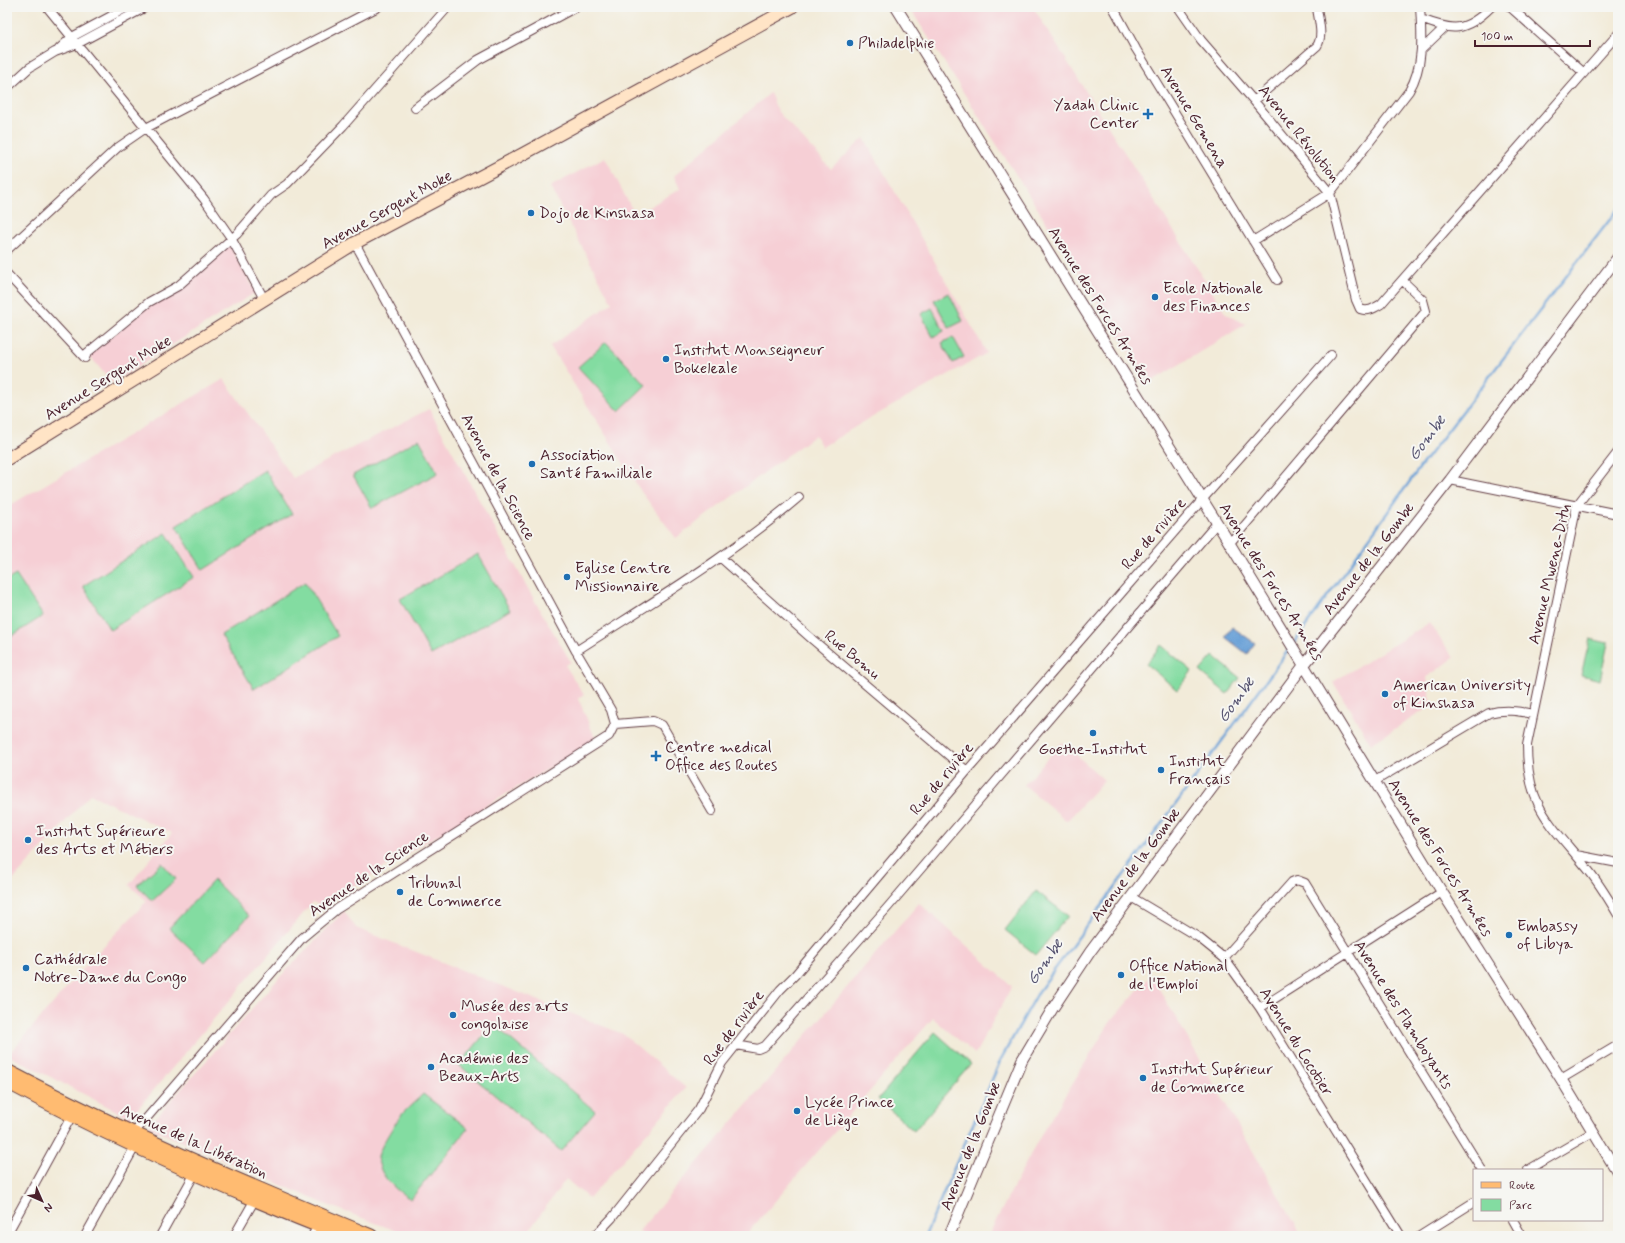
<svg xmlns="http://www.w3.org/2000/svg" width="1625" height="1243" font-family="Mynerve,sans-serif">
<rect width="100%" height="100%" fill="#f6f6f2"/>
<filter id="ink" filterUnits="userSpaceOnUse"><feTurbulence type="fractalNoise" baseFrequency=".025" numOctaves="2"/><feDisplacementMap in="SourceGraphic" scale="8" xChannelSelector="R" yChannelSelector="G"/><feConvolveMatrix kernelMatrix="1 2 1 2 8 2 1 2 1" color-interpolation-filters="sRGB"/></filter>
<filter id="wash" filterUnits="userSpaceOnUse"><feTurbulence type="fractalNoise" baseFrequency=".012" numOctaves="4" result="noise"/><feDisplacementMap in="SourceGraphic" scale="16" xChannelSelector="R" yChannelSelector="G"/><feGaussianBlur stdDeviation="0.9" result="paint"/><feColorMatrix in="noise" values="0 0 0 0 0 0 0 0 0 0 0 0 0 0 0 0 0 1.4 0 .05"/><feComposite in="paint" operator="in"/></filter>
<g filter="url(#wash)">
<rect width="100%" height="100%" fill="#f2ebd9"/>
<path fill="#f6cfd5" d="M909,7H1033L1226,314L1246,324L1149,383Z
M770,93L778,112L831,169L864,138L987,353L860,424L822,447L815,435L676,538L642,493L550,346L612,303L550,187L605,157L635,215L680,189L674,176Z
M229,245L256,292L112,383L89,355L149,305L160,302L184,284Z
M224,379L293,478L429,409L536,603L571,662L565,665L584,695L578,698L596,740L320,906L313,902L130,1118L8,1055L98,952L147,901L129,885L172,833L90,794L7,887V507Z
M1429,623L1454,658L1427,677L1431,706L1371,744L1333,682Z
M1062,742L1104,780L1067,821L1024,785Z
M919,903L1012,986L975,1054L933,1018L745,1236H644L639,1231Z
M344,911L356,928L623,1034L686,1088L589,1199L566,1179L525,1236H410L325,1204L148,1127L278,979Z
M1151,975L1302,1236H988L1040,1136L1111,1021Z"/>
<path fill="#83dca1" stroke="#667e66" d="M949,293L963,321L949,328L934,300Z
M932,308L944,331L933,337L921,314Z
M953,337L964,357L953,363L942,343Z
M606,342L646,385L619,411L578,367Z
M419,439L438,473L372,508L353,475Z
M265,470L292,514L203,570L176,526Z
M166,533L194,577L110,630L83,586Z
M478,554L510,610L431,655L400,599Z
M16,575L43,616L7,639V580Z
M305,582L338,636L254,689L221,635Z
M1590,639L1608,643L1600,680L1581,675Z
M1161,645L1192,671L1177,690L1146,664Z
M1213,656L1240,678L1227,694L1200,671Z
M162,863L176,879L152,901L137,885Z
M214,880L249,916L205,962L169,928Z
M1036,891L1068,916L1036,955L1005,930Z
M493,1024L595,1111L561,1151L459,1065Z
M935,1032L971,1064L914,1131L878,1099Z
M423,1094L468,1128L411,1199C396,1191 379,1176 378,1158C378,1149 397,1120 403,1113C410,1106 417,1100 423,1094Z"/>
<path fill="#69a0d7" stroke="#5a6081" d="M1232,627L1255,643L1247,654L1225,637Z"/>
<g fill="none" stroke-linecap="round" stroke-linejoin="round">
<path stroke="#69a0d7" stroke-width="2.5" d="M1293,644L1423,463L1618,209
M925,1236L1001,1059L1039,991L1290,648"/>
</g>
</g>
<g filter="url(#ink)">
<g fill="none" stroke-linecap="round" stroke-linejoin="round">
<g stroke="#633e45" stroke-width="10">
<path id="minor" d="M47,7L204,199L231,238L264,299
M1113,7L1136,49L1277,280
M1178,7L1201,40L1254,101L1330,193L1356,300L1360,309C1368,312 1373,309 1381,304L1618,34
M1510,7L1584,73
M1421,19C1452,31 1465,33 1491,7
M59,49L72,37L128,7
M1421,50L1444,28
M7,88L29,68L55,52L77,44L146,7
M1254,101L1317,46C1324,35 1318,19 1317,7
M415,108L478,60L576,7
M1253,241L1330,193L1409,91C1424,66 1422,36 1420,7
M7,250L117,148L146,128L378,7
M7,274L85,358L87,353L149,302L178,286L237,234L271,195L287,184L343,126L448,7
M1618,452L1577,505L1527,745C1527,806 1549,822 1585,866C1598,881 1608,898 1618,915
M1450,480L1618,514
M1229,544L1426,311L1423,300L1402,280
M721,558L813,640L967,771
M576,651C652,602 730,556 799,497
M615,724L653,721L662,725L712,811
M1375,781L1489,713C1504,709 1518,711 1533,714
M1576,855L1618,863
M1131,897L1198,937L1224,958L1260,1008L1401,1236
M1224,958L1292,882L1297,880L1305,883L1482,1170
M1260,1008L1442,892
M736,1045L758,1049L765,1046L888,907L1217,523
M1561,1079L1618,1045
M132,1135L302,938L337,909L609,736L615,724L611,710L576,651L355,243
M1528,1170L1593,1132
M1513,1220L1522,1236
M7,1234L71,1117
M85,1236L137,1143
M160,1236L195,1173
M234,1236L254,1201
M312,1236L318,1226
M595,1236L612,1218L699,1109L722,1063L780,990L795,975L967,771L1202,500L1331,355
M1420,1236L1474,1202"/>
</g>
<g stroke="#633e45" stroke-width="12">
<path id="tertiary" d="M896,7L1219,526L1442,892L1561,1079L1618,1173
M949,1236L1022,1060L1053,1008L1090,952L1304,665L1450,480L1618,257"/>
</g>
<g stroke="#633e45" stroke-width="14">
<path id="secondary" d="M7,459L355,243L523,154L792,7"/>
</g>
<g stroke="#633e45" stroke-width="15">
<path id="primary" d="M7,1071C125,1133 248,1185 371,1236
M7,1082C116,1140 229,1191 344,1236"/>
</g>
<use href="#minor" stroke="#fff" stroke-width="8"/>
<use href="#tertiary" stroke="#fff" stroke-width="10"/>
<use href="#secondary" stroke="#ffe4c6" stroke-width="12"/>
<use href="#primary" stroke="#ffbb71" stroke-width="13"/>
</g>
</g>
<g fill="#1f6fb2" stroke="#f6f6f2" stroke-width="1.5">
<circle cx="850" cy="43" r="4"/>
<path d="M1146 108h4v4h4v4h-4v4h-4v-4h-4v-4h4z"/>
<circle cx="531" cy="213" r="4"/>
<circle cx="1155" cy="297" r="4"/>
<circle cx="666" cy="359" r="4"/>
<circle cx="532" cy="464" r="4"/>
<circle cx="567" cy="577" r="4"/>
<circle cx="1385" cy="694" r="4"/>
<circle cx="1093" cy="733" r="4"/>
<path d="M654 750h4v4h4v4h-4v4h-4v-4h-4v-4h4z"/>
<circle cx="1161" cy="770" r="4"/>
<circle cx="28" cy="840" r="4"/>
<circle cx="400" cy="892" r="4"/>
<circle cx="1509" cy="935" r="4"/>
<circle cx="26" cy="968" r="4"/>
<circle cx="1121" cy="975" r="4"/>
<circle cx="453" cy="1015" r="4"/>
<circle cx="431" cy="1067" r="4"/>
<circle cx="1143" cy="1078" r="4"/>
<circle cx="797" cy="1111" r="4"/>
</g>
<g text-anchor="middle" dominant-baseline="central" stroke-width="4" stroke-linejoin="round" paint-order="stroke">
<g font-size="16" fill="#4a1f2b" stroke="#f6f6f2" text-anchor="start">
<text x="858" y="43">Philadelphie</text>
<text x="1139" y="105" text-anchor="end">Yadah Clinic<tspan x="1139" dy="18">Center</tspan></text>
<text x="539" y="213">Dojo de Kinshasa</text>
<text x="1163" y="288">Ecole Nationale<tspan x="1163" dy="18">des Finances</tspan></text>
<text x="674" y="350">Institut Monseigneur<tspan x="674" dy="18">Bokeleale</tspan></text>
<text x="540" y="455">Association<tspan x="540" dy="18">Santé Familliale</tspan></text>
<text x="575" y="568">Eglise Centre<tspan x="575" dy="18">Missionnaire</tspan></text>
<text x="1393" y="685">American University<tspan x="1393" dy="18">of Kinshasa</tspan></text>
<text x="665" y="747">Centre medical<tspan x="665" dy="18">Office des Routes</tspan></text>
<text x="1093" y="749" text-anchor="middle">Goethe-Institut</text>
<text x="1169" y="761">Institut<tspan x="1169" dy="18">Français</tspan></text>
<text x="36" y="831">Institut Supérieure<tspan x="36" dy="18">des Arts et Métiers</tspan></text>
<text x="408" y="883">Tribunal<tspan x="408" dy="18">de Commerce</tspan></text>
<text x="1517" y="926">Embassy<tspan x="1517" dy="18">of Libya</tspan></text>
<text x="34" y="959">Cathédrale<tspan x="34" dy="18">Notre-Dame du Congo</tspan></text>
<text x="1129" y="966">Office National<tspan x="1129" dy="18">de l'Emploi</tspan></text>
<text x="461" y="1006">Musée des arts<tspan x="461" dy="18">congolaise</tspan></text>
<text x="439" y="1058">Académie des<tspan x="439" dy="18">Beaux-Arts</tspan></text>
<text x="1151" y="1069">Institut Supérieur<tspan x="1151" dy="18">de Commerce</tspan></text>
<text x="805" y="1102">Lycée Prince<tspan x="805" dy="18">de Liège</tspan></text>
</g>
<g font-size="16" fill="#4a1f2b" stroke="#f6f6f2">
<text transform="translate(1194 117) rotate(59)">Avenue Gemena</text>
<text transform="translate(1299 134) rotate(51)">Avenue Révolution</text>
<text transform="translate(387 210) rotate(-29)">Avenue Sergent Moke</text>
<text transform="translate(1100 306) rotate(58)">Avenue des Forces Armées</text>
<text transform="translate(108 378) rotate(-32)">Avenue Sergent Moke</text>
<text transform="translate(498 477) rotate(62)">Avenue de la Science</text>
<text transform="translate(1154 534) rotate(-49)">Rue de rivière</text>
<text transform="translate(1369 559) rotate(-52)">Avenue de la Gombe</text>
<text transform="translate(1550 574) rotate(-77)">Avenue Mwene-Ditu</text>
<text transform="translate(1271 582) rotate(58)">Avenue des Forces Armées</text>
<text transform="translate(852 655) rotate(40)">Rue Bomu</text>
<text transform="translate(942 779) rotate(-50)">Rue de rivière</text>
<text transform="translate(1440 858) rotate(58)">Avenue des Forces Armées</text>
<text transform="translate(1136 865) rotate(-53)">Avenue de la Gombe</text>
<text transform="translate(369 874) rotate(-34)">Avenue de la Science</text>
<text transform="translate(1403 1015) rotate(58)">Avenue des Flamboyants</text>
<text transform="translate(734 1028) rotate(-53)">Rue de rivière</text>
<text transform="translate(1296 1042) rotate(58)">Avenue du Cocotier</text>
<text transform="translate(194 1142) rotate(24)">Avenue de la Libération</text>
<text transform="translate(971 1146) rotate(-68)">Avenue de la Gombe</text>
</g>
<g font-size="17" font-style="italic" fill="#565370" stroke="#f6f6f2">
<text transform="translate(1427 438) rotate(-53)">Gombe</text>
<text transform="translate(1236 700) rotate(-54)">Gombe</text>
<text transform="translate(1045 962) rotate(-55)">Gombe</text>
</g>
</g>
<rect width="1625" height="1243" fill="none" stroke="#f6f6f2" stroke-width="24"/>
<rect x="1473" y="1169" width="130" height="52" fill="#f6f6f2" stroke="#b1a0a2"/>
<rect x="1481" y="1182" width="20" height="6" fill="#ffbb71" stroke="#b1a0a2"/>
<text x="1509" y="1189" font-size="12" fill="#4a1f2b">Route</text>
<rect x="1481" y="1199" width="20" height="12" fill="#83dca1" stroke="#b1a0a2"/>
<text x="1509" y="1209" font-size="12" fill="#4a1f2b">Parc</text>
<g transform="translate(42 1201) rotate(135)" stroke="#f6f6f2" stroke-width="3" paint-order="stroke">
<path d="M0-3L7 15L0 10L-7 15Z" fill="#4a1f2b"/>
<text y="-6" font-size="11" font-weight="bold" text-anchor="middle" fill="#4a1f2b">N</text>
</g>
<path d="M1475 40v6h115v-6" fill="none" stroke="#4a1f2b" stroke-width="2"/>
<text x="1481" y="40" font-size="12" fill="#4a1f2b" stroke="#f6f6f2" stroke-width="3" paint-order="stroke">100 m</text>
</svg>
